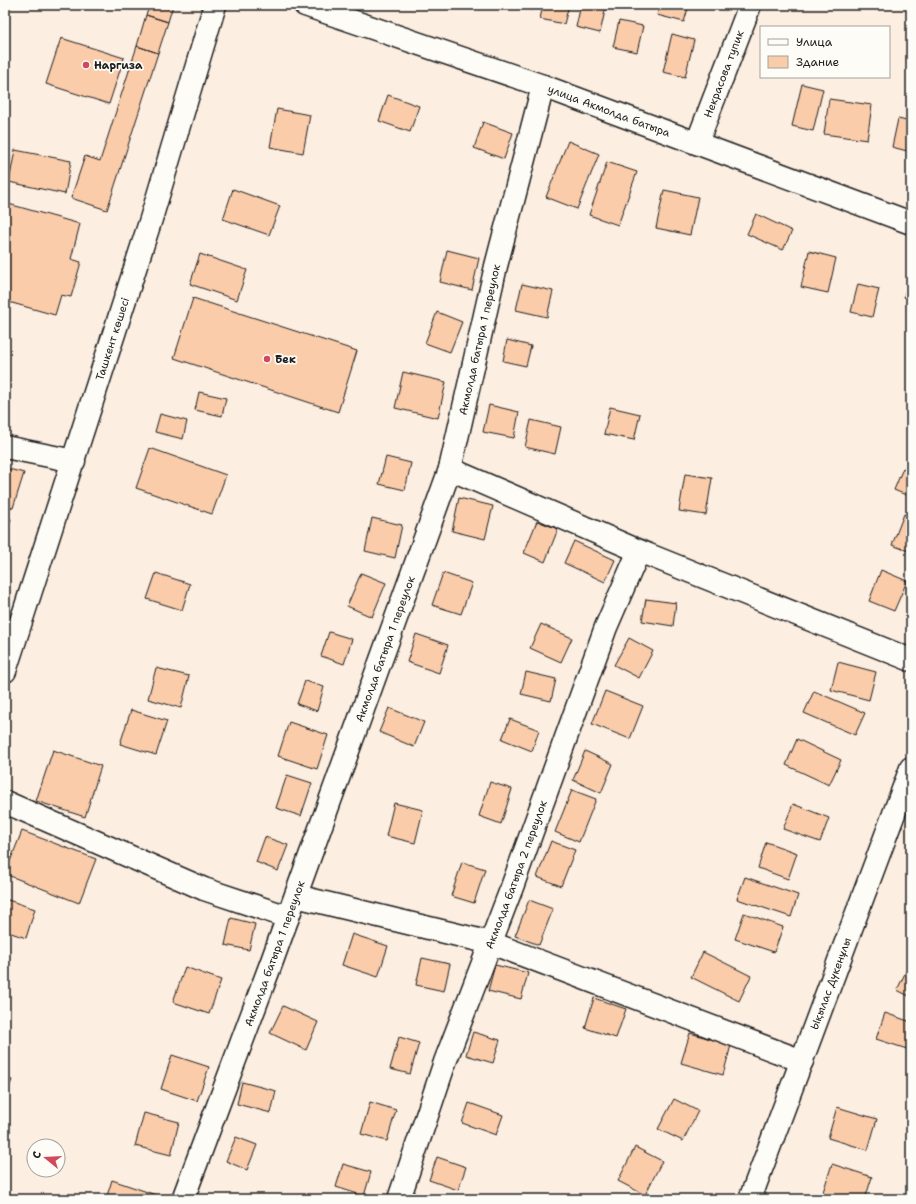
<svg xmlns="http://www.w3.org/2000/svg" width="916" height="1204" font-family="'Shantell Sans',sans-serif">
<rect width="100%" height="100%" fill="#fceee0"/>
<filter id="ink" filterUnits="userSpaceOnUse"><feTurbulence type="fractalNoise" baseFrequency=".025" numOctaves="2"/><feDisplacementMap in="SourceGraphic" scale="8" xChannelSelector="R" yChannelSelector="G"/><feConvolveMatrix kernelMatrix="1 2 1 2 8 2 1 2 1" color-interpolation-filters="sRGB"/></filter>
<g filter="url(#ink)">
<path fill="#fbccaa" stroke="#1c1c1c" d="M150,5H173L168,22L146,15Z
M510,5H534L532,10Z
M543,5H569L564,24L540,19Z
M581,5H600L606,6L600,33L576,27Z
M660,5H689L684,22L657,15Z
M146,15L168,22L158,53L137,46Z
M619,21L643,26L637,52L613,47Z
M672,34L694,40L685,77L663,72Z
M61,38L124,58L109,104L46,84Z
M137,46L158,53L107,210L71,198L85,156L100,161Z
M802,84L823,89L813,131L792,126Z
M388,95L419,106L410,132L379,121Z
M829,99L872,105L867,140L824,134Z
M277,109L310,115L303,153L270,147Z
M898,119L911,122V152L892,147Z
M483,122L513,133L504,159L474,148Z
M568,141L599,154L577,209L546,197Z
M15,150L71,161L65,194L9,182Z
M607,162L637,172L618,225L589,215Z
M233,189L280,206L269,235L223,219Z
M664,190L698,197L690,235L656,228Z
M5,203L80,224L71,259L81,262L71,297L61,295L55,315L5,301Z
M756,214L792,231L783,250L747,234Z
M447,250L479,258L472,290L440,282Z
M809,251L836,258L828,293L801,287Z
M200,254L247,270L237,300L190,284Z
M911,270V299L904,297Z
M522,284L553,291L547,317L516,310Z
M858,284L879,289L872,317L851,312Z
M193,298L357,351L338,412L174,358Z
M437,312L462,322L450,352L425,343Z
M507,340L531,346L526,366L503,361Z
M403,372L446,382L438,418L395,408Z
M199,392L226,398L222,416L195,410Z
M489,405L519,412L514,438L483,432Z
M610,407L640,414L634,440L604,434Z
M160,414L187,421L183,439L155,432Z
M531,420L561,427L555,454L525,447Z
M150,448L226,475L212,514L136,488Z
M386,457L411,463L405,490L379,484Z
M5,468L24,473L13,508L5,506Z
M903,468L911,471V497L894,490Z
M685,474L712,478L706,515L679,511Z
M459,498L493,506L485,539L452,531Z
M904,514L911,517V552L892,545Z
M5,518L11,519L5,538Z
M372,518L402,525L395,558L365,551Z
M537,521L558,529L545,562L524,553Z
M574,541L615,560L605,582L564,563Z
M881,570L907,581L894,611L869,601Z
M156,573L190,584L182,610L147,599Z
M361,573L386,583L372,617L347,606Z
M443,573L472,583L461,614L432,605Z
M646,599L676,603L673,626L642,621Z
M541,624L572,638L561,662L530,648Z
M329,632L352,639L344,664L321,656Z
M416,634L448,645L439,673L407,662Z
M629,638L653,651L639,678L614,665Z
M838,662L876,672L869,700L831,690Z
M156,668L189,676L181,708L148,699Z
M526,672L556,679L551,701L521,694Z
M305,681L324,687L317,711L297,704Z
M605,691L643,706L630,739L592,724Z
M814,691L865,713L855,735L804,713Z
M389,708L424,722L414,747L379,732Z
M131,710L167,721L156,755L120,744Z
M510,719L539,730L532,751L502,739Z
M289,722L328,735L317,769L278,756Z
M797,739L841,760L829,785L786,765Z
M53,750L101,766L85,817L36,801Z
M585,751L613,764L601,793L573,780Z
M287,775L312,783L301,816L276,808Z
M490,782L512,789L501,824L479,816Z
M572,790L596,799L579,842L555,832Z
M394,803L423,810L415,843L386,836Z
M793,804L829,818L820,842L783,829Z
M22,831L96,859L79,903L5,874Z
M265,837L288,845L278,871L256,862Z
M551,841L575,850L561,886L537,877Z
M766,842L797,853L788,879L758,868Z
M462,862L485,869L474,903L451,896Z
M745,877L798,895L791,917L737,899Z
M5,899L35,909L26,938L5,931Z
M529,900L553,909L539,945L515,936Z
M744,913L783,927L774,952L735,939Z
M231,918L255,924L249,950L225,945Z
M352,934L388,946L378,977L342,965Z
M703,952L751,976L739,1001L691,977Z
M422,958L450,964L444,991L416,985Z
M911,961V997L897,990Z
M495,965L528,973L521,999L488,991Z
M185,967L221,980L209,1014L173,1002Z
M594,998L626,1009L616,1038L585,1028Z
M283,1006L318,1022L306,1050L270,1033Z
M885,1013L911,1022V1036L907,1049L876,1039Z
M473,1032L500,1040L493,1063L466,1055Z
M690,1033L731,1045L723,1075L681,1063Z
M399,1037L419,1043L410,1074L390,1069Z
M172,1055L209,1067L197,1101L161,1089Z
M5,1077L12,1080L5,1098Z
M242,1082L276,1091L271,1113L237,1104Z
M674,1099L698,1111L683,1141L658,1129Z
M370,1102L396,1110L387,1141L361,1134Z
M469,1103L503,1115L496,1135L462,1123Z
M837,1107L877,1119L868,1150L828,1138Z
M144,1113L179,1122L171,1155L135,1146Z
M236,1137L257,1145L247,1170L226,1161Z
M635,1147L662,1161L645,1195L618,1181Z
M437,1157L466,1167L458,1190L429,1180Z
M343,1164L371,1172L364,1196L336,1187Z
M832,1164L872,1177L865,1199H834L822,1195Z
M112,1180L159,1196L158,1199H106Z"/>
<g fill="none" stroke-linecap="round" stroke-linejoin="round">
<g stroke="#1c1c1c" stroke-width="25">
<g id="minor">
<path id="s1" d="M305,5L543,86L911,223"/>
<path id="s2" d="M697,143L750,5"/>
<path d="M5,447L74,461"/>
<path d="M450,469L639,551L911,660"/>
<path d="M5,802L204,889L288,917"/>
<path d="M296,896L491,943L802,1061"/>
<path id="s3" d="M183,1199L272,961L450,469L496,266L543,86"/>
<path id="s4" d="M399,1199L445,1062L512,887L606,627L639,551"/>
</g>
</g>
<g stroke="#1c1c1c" stroke-width="25">
<g id="tertiary">
<path id="s5" d="M750,1199L911,768"/>
</g>
</g>
<g stroke="#1c1c1c" stroke-width="25">
<g id="secondary">
<path id="s6" d="M5,671L151,219L215,5"/>
</g>
</g>
<use href="#minor" stroke="#fdfcf7" stroke-width="22"/>
<use href="#tertiary" stroke="#fdfcf7" stroke-width="22"/>
<use href="#secondary" stroke="#fdfcf7" stroke-width="22"/>
</g>
</g>
<g fill="#d1495b" stroke="#fdfcf7" stroke-width="1.5">
<circle cx="86" cy="65" r="4"/>
<circle cx="267" cy="359" r="4"/>
</g>
<g text-anchor="middle" dominant-baseline="central" stroke-width="3.5" stroke-linejoin="round" paint-order="stroke">
<g font-size="11" font-weight="bold" fill="#1c1c1c" stroke="#fdfcf7" text-anchor="start">
<text x="94" y="65">Наргиза</text>
<text x="275" y="359">Бек</text>
</g>
<g font-size="11" fill="#1c1c1c" stroke="#fdfcf7">
<text stroke="none"><textPath href="#s2" startOffset="74">Некрасова тупик</textPath></text>
<text stroke="none"><textPath href="#s1" startOffset="322">улица Акмолда батыра</textPath></text>
<text stroke="none"><textPath href="#s6" startOffset="349">Ташкент көшесі</textPath></text>
<text stroke="none"><textPath href="#s3" startOffset="910">Акмолда батыра 1 переулок</textPath></text>
<text stroke="none"><textPath href="#s3" startOffset="586">Акмолда батыра 1 переулок</textPath></text>
<text stroke="none"><textPath href="#s4" startOffset="345">Акмолда батыра 2 переулок</textPath></text>
<text stroke="none"><textPath href="#s3" startOffset="262">Акмолда батыра 1 переулок</textPath></text>
<text stroke="none"><textPath href="#s5" startOffset="230">Ықылас Дүкенұлы</textPath></text>
</g>
</g>
<rect width="916" height="1204" fill="none" stroke="#fdfcf7" stroke-width="20"/>
<rect x="10" y="10" width="896" height="1184" fill="none" stroke="#1c1c1c" stroke-width="1.5" filter="url(#ink)"/>
<rect x="760" y="26" width="130" height="52" fill="#fdfcf7" stroke="#a3a29f"/>
<rect x="768" y="39" width="20" height="6" fill="#fdfcf7" stroke="#a3a29f"/>
<text x="796" y="46" font-size="12" fill="#1c1c1c">Улица</text>
<rect x="768" y="56" width="20" height="12" fill="#fbccaa" stroke="#a3a29f"/>
<text x="796" y="66" font-size="12" fill="#1c1c1c">Здание</text>
<g transform="translate(46 1158) rotate(288)"><circle r="19" fill="#fdfcf7" stroke="#a3a29f"/>
<path d="M0-3L7 15L0 10L-7 15Z" fill="#d1495b"/>
<text y="-6" font-size="11" font-weight="bold" text-anchor="middle" fill="#1c1c1c">С</text>
</g>
</svg>
